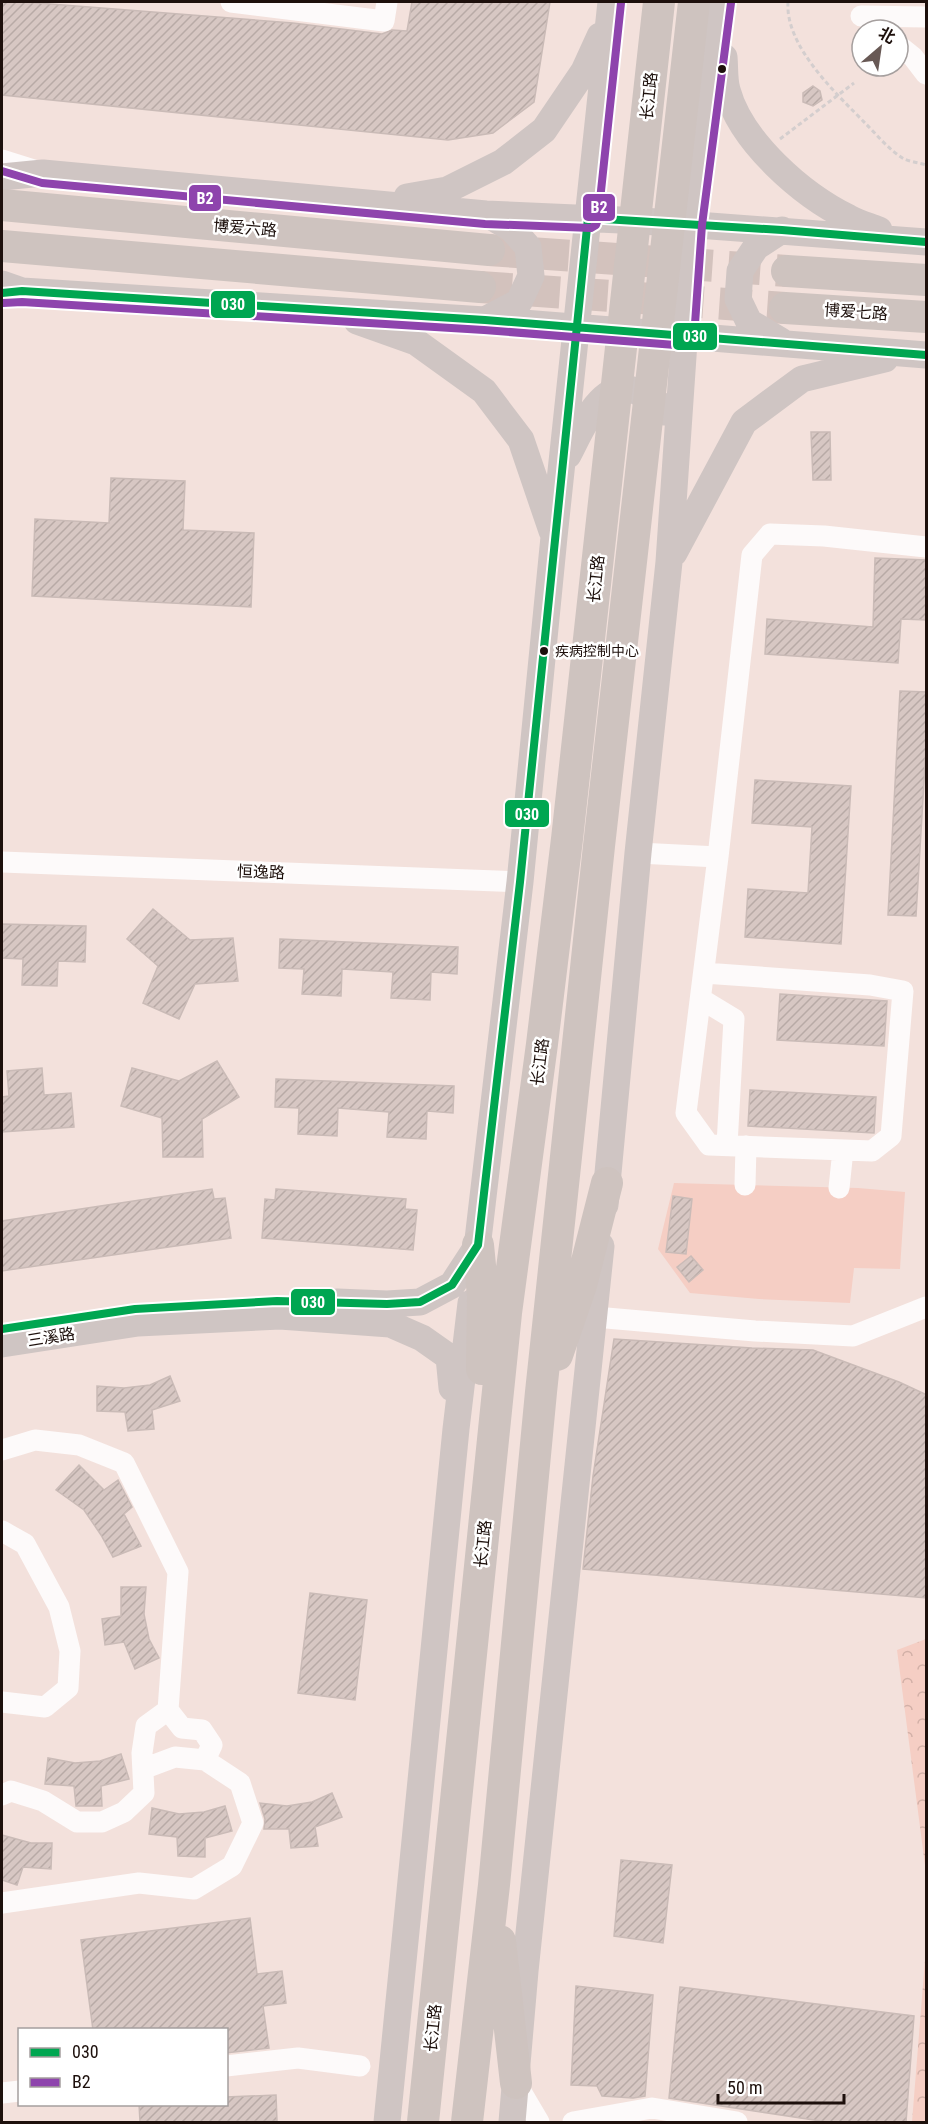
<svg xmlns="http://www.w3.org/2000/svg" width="928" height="2124" font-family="'Roboto Condensed','Noto Sans SC',sans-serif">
<defs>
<pattern id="forest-crowns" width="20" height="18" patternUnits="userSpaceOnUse" patternTransform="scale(1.5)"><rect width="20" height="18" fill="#f5cec4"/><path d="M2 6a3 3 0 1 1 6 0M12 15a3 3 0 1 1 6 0" fill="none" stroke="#d2b0a7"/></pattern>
<pattern id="building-hatch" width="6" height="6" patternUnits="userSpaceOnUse" patternTransform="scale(1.5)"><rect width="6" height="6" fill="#d7c7c3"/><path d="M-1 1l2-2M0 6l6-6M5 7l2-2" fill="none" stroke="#b8aaa6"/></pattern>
</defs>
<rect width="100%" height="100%" fill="#f3e1dc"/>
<path fill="url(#forest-crowns)" d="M926,1639V1873L897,1650Z
M926,1947V2122H912Z"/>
<path fill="#f5cec4" d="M674,1183L858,1188L905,1192L900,1269L854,1268L850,1303L759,1299L690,1293L658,1249Z"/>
<path fill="url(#building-hatch)" stroke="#cabbb7" stroke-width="1.5" d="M2,2H25L293,23L382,34L392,30L407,31L412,2H550L534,102L493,133L448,140L2,95Z
M813,86L820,91L822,100L813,106L803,102V93Z
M811,432H830L831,480H813Z
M111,478L185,481L183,530L254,533L251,607L32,596L35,519L109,523Z
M875,558L927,560V620L901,619L898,663L765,654L767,619L873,627Z
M900,691L927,692V731L916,916L888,915Z
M755,780L851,786L841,944L745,937L748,889L808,893L812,827L752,823Z
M153,909L190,940L233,938L238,981L195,984L179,1019L143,1003L158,966L127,939Z
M2,924L86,926L85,962L58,961L57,986L22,985L23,959L2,958Z
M280,939L458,947L457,974L431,972L430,1000L391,998L393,972L342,969L341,996L302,994L304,969L279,968Z
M780,994L887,1001L884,1046L777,1040Z
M217,1061L239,1097L202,1119L203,1157H163L162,1118L121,1106L132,1068L179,1081Z
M42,1068L44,1095L71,1093L74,1127L2,1132V1097L9,1096L7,1071Z
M276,1079L454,1086L453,1113L427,1111L426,1139L387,1137L389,1112L338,1108L337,1136L298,1134L299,1108L275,1107Z
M750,1090L876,1097L874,1133L748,1126Z
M212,1189L214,1199L225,1198L231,1238L2,1271V1221Z
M276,1189L406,1199L405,1209L417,1210L413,1250L262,1238L265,1199L275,1200Z
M673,1196L692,1199L686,1254L666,1252Z
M691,1256L703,1270L689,1282L677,1267Z
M614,1339L752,1348L813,1350L899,1382L927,1395V1598L583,1569L593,1476Z
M170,1376L180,1401L152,1410L154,1429L128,1431L125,1412L97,1411V1386L124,1388L150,1385Z
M79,1465L104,1490L118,1480L132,1507L124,1514L141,1546L113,1557L101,1535L84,1510L56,1490Z
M121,1587H146L144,1614L149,1639L159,1658L135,1669L124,1642L105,1645L102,1619L121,1616Z
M310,1593L367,1600L355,1700L298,1693Z
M121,1754L129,1779L101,1786L102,1806H76L74,1786L45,1784L48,1758L75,1763L100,1761Z
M332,1793L342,1817L315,1827L318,1846L291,1848L289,1829H264L265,1819L260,1803L287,1806L312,1802Z
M225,1806L232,1831L205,1838V1857L178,1856L177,1837L149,1834L152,1808L179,1814L204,1812Z
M2,1835L31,1843H52L51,1869L23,1867L17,1885L2,1880Z
M621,1860L672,1865L663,1943L614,1936Z
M250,1918L257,1974L282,1971L286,2003L263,2006L269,2048L226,2053V2030H93L81,1940Z
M576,1986L653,1995L645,2096L633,2098L602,2096L597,2086L571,2085Z
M680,1987L914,2016L906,2122H827L669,2098Z
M276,2095L277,2121L140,2122L139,2104H226V2097Z"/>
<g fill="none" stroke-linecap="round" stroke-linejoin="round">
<path stroke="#d3c2bd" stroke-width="32" stroke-dasharray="32 16" stroke-linecap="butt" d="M489,250L787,271
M480,287L785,308"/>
<path stroke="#d4cece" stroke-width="3" stroke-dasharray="4.5 3" stroke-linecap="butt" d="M788,2C785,47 837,94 866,124C877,135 890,151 904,159C911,162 920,163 926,165
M780,139L854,83"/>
<path stroke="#fdfafa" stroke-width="21" d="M231,2L384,21L387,2
M861,16L926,17
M898,45L913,57L926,74
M2,160L37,171
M638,853L718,857L752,555L770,534L824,536L926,547
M2,862L520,882
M704,973L870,985L903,991L891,1136L872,1151L709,1145L686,1113L718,857
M701,999L734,1019L727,1145
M745,1185L746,1146
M839,1188L843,1150
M595,1317L755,1331L853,1336L926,1307
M2,1450L35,1440L79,1445L124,1463L178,1572L168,1710L146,1726L142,1753L144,1793L124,1812L102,1822H77L43,1801L11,1791L2,1795
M2,1531L25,1544L59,1607L70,1651L68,1688L45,1707L2,1702
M168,1710L182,1728L202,1730L212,1745L205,1760
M2,1903L139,1883L194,1889L232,1866L253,1823L240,1783L205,1760L175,1757L143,1769
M226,2066L298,2058L360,2066
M516,2083L539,2122
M2,2093L20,2091
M573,2122L652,2108L737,2122"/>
<path stroke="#cfc5c3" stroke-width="27" d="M724,57C725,68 724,80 727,90C741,142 802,195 849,218C858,223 869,226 879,230
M2,177L43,173L486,214L643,221L926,242
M407,197L447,190L503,162L544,130L584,71L600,36
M2,284L22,291L485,320L926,355
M485,320L519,302L531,276L528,247L512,229L487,214
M357,321L416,342L484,391L521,440L552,531
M781,341L749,322L738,299L740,271L756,247L782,230
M568,455C580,433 598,385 629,389C641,391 653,401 663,407L664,412
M674,553L744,422L802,379L885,359
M605,1205L638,853L669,562L692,224L721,2
M475,1265L520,882L554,537L611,2
M337,1302L387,1304L420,1302L452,1285L478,1245
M2,1344L138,1323L280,1316L390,1324L422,1338L449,1357L452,1388
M387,2122L456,1429L471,1303
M512,2122L525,1971L601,1246"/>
<path stroke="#cec3bf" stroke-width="32" d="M2,205L489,250
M2,246L480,287
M787,271L926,280
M785,308L926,317
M478,1245L483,1296L482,1369
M557,1355L581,1285L607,1183
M500,1941L516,2083
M423,2122L506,1313L542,1044L567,839L659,2
M467,2122L494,1885L541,1392L599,846L694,2"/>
<g stroke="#fff" stroke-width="12">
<path id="bus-1" d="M2,293L22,291L485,320L926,355
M2,1329L135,1309L277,1301L387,1304L420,1302L452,1285L478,1245L520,882L588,218L782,230L926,242"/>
</g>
<g stroke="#fff" stroke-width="12">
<path id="bus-2" d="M2,171L42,183L485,224L591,228L596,225L598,219L621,3
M3,303L22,302L484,330L688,346L694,338L702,225L731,3"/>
</g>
<use href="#bus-1" stroke="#00a651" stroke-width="8"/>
<use href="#bus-2" stroke="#8e44ad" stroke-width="8"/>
</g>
<g fill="#1d100c" stroke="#fff" stroke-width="2">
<circle cx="722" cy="69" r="5"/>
<circle cx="544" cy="651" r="5"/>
</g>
<g text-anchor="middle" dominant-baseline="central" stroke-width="5" stroke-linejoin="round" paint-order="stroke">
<g font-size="14" fill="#1d100c" stroke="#fff" text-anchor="start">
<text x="555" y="651">疾病控制中心</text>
</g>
<g font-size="16" fill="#1d100c" stroke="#fff">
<text transform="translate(649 96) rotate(-84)">长江路</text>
<text transform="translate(245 228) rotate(5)">博爱六路</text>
<text transform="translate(856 312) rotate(4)">博爱七路</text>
<text transform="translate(596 579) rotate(-84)">长江路</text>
<text transform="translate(261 872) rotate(2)">恒逸路</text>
<text transform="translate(540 1062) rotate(-83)">长江路</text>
<text transform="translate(51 1337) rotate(-9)">三溪路</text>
<text transform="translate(483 1544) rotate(-84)">长江路</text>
<text transform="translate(433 2028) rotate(-84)">长江路</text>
</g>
</g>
<g stroke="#fff" stroke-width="2">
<rect x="188" y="184" width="34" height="28" rx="6" fill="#8e44ad"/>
<rect x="582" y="193" width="34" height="29" rx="6" fill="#8e44ad"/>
<rect x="210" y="290" width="46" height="29" rx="6" fill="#00a651"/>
<rect x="672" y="322" width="46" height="29" rx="6" fill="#00a651"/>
<rect x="504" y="799" width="46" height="29" rx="6" fill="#00a651"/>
<rect x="290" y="1288" width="46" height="28" rx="6" fill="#00a651"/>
</g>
<g font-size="16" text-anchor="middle" font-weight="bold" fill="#fff">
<text x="205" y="204">B2</text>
<text x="599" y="213">B2</text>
<text x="233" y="310">030</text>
<text x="695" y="342">030</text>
<text x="527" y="820">030</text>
<text x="313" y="1308">030</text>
</g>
<rect width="928" height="2124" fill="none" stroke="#1d100c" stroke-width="6"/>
<rect x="18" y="2028" width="210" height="78" fill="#ffffff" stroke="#a59f9e" stroke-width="1.5"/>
<rect x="30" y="2048" width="30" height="9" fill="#00a651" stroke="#a59f9e" stroke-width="1.5"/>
<text x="72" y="2058" font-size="18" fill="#1d100c">030</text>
<rect x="30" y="2078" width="30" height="9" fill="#8e44ad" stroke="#a59f9e" stroke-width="1.5"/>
<text x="72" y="2088" font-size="18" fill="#1d100c">B2</text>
<g transform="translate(880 48) rotate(29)"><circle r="28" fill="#ffffff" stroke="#a59f9e" stroke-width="1.5"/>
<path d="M0-4.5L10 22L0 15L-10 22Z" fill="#685955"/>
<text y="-9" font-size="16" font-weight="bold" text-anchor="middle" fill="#1d100c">北</text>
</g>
<path d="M718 2094v9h126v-9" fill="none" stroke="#1d100c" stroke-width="3"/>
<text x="727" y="2094" font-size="18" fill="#1d100c" stroke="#ffffff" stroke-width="4.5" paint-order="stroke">50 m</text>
</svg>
